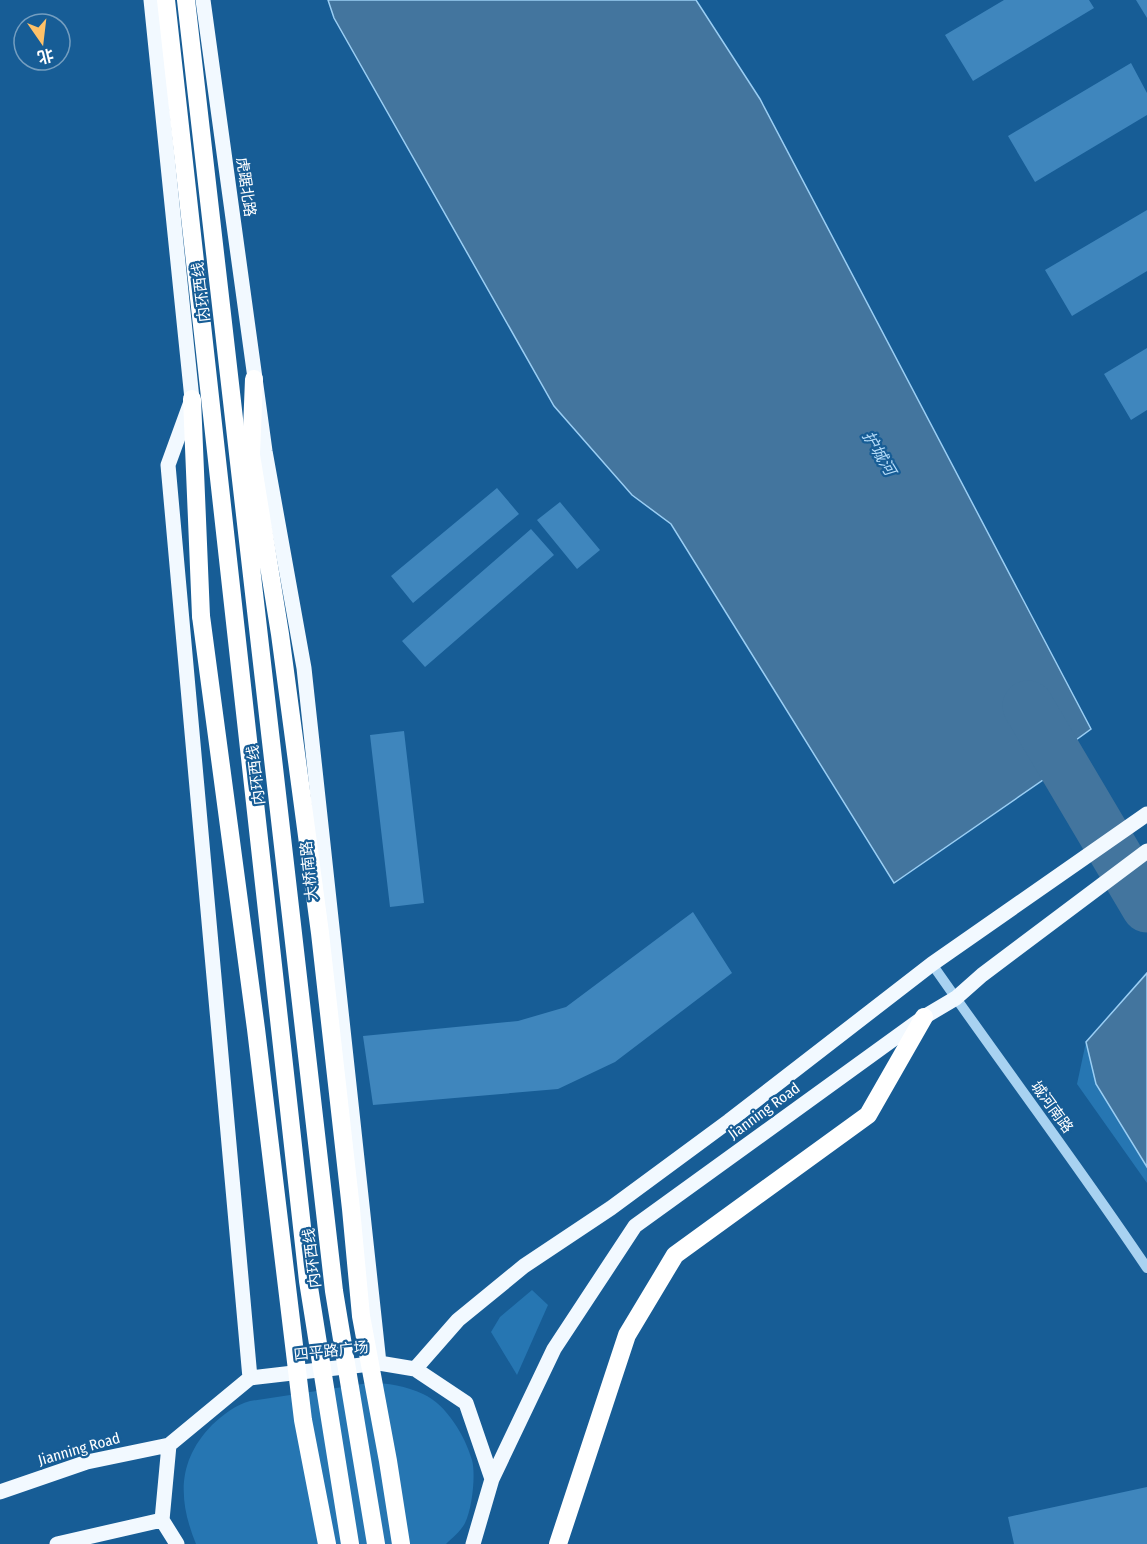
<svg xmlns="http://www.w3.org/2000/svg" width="1147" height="1544" font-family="'Fira Sans Condensed','Noto Sans SC',sans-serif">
<rect width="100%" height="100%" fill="#175d96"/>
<path fill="#2676b2" d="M1147,973V1183L1077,1084L1086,1042Z
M532,1290L548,1305L517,1375L491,1332L500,1317Z
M369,1383C388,1383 406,1386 423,1394C447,1405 465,1436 472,1460C476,1475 472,1509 465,1523C461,1531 452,1538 446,1544H196C178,1500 177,1461 212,1425C224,1414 235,1405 250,1401Z"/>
<path fill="#43759e" stroke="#9acef4" stroke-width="1.5" d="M328,0H696L760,99L1091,729L1065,748L1072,760L894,883L671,524L632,495L554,406L334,18Z
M1147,973V1167L1096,1084L1086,1042Z"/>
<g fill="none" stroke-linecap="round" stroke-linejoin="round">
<path stroke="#43759e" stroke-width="51" d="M1028,706L1147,907"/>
</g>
<path fill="#3f86bd" d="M1004,0H1089L1094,8L973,81L945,35Z
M1136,0H1147V18Z
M1131,63L1147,93V115L1035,182L1008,136Z
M1147,210V271L1072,316L1045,270Z
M1147,348V410L1131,420L1104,374Z
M497,488L519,514L413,603L391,576Z
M560,502L600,550L577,569L537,520Z
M531,529L554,555L425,667L402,641Z
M404,731L424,903L390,907L370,735Z
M693,912L732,973L615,1062L558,1089L373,1105L363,1036L518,1021L566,1007Z
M1147,1487V1544H1014L1008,1517Z"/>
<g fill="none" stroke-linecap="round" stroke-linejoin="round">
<path stroke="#a8d2f1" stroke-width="10" d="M932,964C1003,1066 1078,1165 1147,1268"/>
<path stroke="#f2f9ff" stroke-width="15" d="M151,0L192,399L168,465L250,1378
M203,0L265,451L304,668L379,1363
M415,1369L458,1320L524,1266L611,1208L729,1121L932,964L1147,814
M492,1479L554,1349L635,1226L924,1017L956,998L982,975L1147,851
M0,1492L87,1462L169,1445
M57,1544L162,1520
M177,1544L162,1520L169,1445L250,1378L379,1363L415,1369L466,1403L492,1479L473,1544"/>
<path stroke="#fff" stroke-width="18" d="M192,399L201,616
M251,455L254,379
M558,1544L627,1335L675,1255L868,1115L924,1017"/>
<path stroke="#fff" stroke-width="18" d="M166,0L308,1281L350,1544
M186,0L334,1291L376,1544
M251,455L280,634L320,933L351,1209L361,1316L388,1461L401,1544
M201,616L256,1029L303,1420L327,1544"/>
</g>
<g text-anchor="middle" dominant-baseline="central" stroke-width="4.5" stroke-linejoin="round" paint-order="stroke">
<g font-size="15" fill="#fff" stroke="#175d96">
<text transform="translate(246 187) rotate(82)">虎踞北路</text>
<text transform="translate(201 292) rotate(-97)">内环西线</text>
<text transform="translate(256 775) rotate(-97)">内环西线</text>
<text transform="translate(309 871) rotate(-96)">大桥南路</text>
<text transform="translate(1052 1107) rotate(54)">城河南路</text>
<text transform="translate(764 1111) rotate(-36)">Jianning Road</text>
<text transform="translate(312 1258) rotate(-97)">内环西线</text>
<text transform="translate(331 1351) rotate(-6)">四平路广场</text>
<text transform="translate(79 1449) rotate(-16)">Jianning Road</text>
</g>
<g font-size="16" font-style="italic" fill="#b4dbf8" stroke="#175d96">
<text transform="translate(879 453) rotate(59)">护城河</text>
</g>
</g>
<g transform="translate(42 42) rotate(166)"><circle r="28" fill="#175d96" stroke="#749ec0" stroke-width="1.5"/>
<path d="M0-4.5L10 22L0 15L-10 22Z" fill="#ffc168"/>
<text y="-9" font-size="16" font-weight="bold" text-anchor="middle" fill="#ffffff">北</text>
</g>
</svg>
